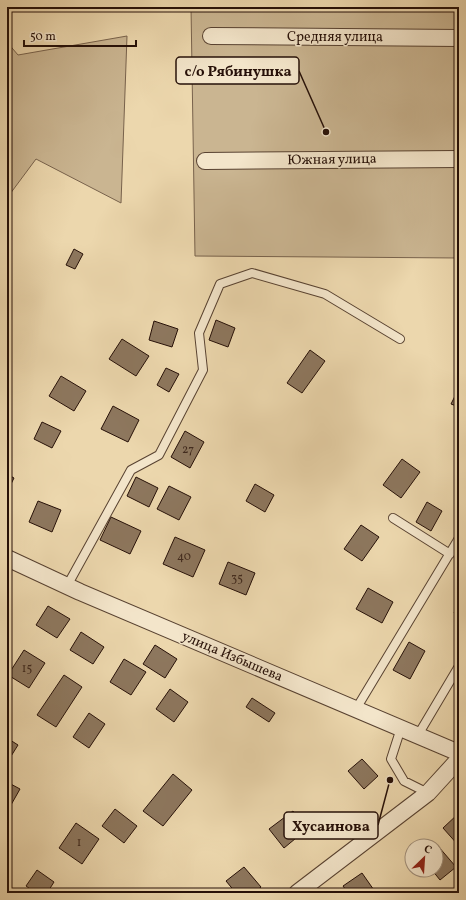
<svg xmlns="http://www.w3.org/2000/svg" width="466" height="900" font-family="Vollkorn,serif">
<rect width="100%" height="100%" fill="#ecd7ad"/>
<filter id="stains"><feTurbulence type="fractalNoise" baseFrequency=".005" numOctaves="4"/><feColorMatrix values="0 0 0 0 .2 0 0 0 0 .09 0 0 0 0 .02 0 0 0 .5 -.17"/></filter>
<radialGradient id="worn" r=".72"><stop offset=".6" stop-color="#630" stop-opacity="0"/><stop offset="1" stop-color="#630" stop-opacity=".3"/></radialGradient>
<path fill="#cab591" stroke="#78624c" d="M191,7H459V258L195,256Z
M127,36L121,203L36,159L7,198V42L18,55Z"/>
<path fill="#8d775e" stroke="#261008" d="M74,249L83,254L75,269L66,265Z
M216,320L235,328L228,347L209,340Z
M154,321L178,329L172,347L149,340Z
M122,339L149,356L136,376L109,359Z
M310,350L325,361L302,393L287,383Z
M166,368L179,374L169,392L157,385Z
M61,376L86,391L74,411L49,396Z
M459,388V407L451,404Z
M113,406L139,420L128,442L101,429Z
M42,422L61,431L52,448L34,439Z
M185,431L204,442L190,468L171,457Z
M402,459L420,472L401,498L383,485Z
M7,474L14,478L7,492Z
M136,477L158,488L149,507L127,496Z
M255,484L274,495L265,512L246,501Z
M169,486L191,497L179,520L157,509Z
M38,501L61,510L52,532L29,522Z
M427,502L442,511L431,531L416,522Z
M111,517L141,531L130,554L100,540Z
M361,525L379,537L362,561L344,549Z
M175,537L205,550L193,577L163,564Z
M228,562L255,573L246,595L219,584Z
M368,588L393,602L382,623L356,609Z
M459,604V616L454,613Z
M48,606L70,619L57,638L36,625Z
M81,632L104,647L93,664L70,650Z
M409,642L425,651L410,679L393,670Z
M155,645L177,659L165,678L143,664Z
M24,650L45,663L29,688L8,675Z
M124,659L146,672L131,695L110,682Z
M64,675L82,687L56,727L37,715Z
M170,689L188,702L174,722L156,709Z
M252,698L275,713L269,722L246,707Z
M89,713L105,724L89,748L73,737Z
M7,738L18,745L8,761L7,760Z
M362,759L378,776L364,789L348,771Z
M173,774L192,790L163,826L143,811Z
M7,782L20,789L7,812Z
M115,809L137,826L124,843L102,826Z
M293,811L307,829L284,848L269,829Z
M459,813V846L443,828Z
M76,823L99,839L82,864L59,848Z
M438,846L456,867L440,880L432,870H436V847Z
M244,867L261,887L254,893H236L226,881Z
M37,870L54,882L47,893H36L26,886Z
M362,873L376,893H348L343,886Z"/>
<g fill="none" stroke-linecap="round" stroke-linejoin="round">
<g stroke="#584231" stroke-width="10">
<path id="service" d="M393,518L450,554
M67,586L131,470L159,455L203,370L199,333L220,284L252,273L325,294L400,339
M356,709L459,538
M401,728L391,759L404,781L428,793
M418,735L459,666"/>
</g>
<g stroke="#584231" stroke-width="18">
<path id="minor" d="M211,36L459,38
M205,161L459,159
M7,558L80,592L459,753
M297,893L428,793L459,759"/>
</g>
<use href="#service" stroke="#f3e5ca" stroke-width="8"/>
<use href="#minor" stroke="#f3e5ca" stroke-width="16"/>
</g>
<g text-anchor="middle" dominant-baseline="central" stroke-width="3" stroke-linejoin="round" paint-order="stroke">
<g font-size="12" fill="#402a1e">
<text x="188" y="450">27</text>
<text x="184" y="557">40</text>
<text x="237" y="579">35</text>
<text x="27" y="669">15</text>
<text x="79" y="843">1</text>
</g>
<g font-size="14" fill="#261008" stroke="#f3e5ca">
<text x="335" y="37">Средняя улица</text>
<text transform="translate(332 160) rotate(-1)">Южная улица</text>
<text transform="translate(232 657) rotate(23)">улица Избышева</text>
</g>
</g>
<path fill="none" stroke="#261008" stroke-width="1.5" d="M326 132L299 71M390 780L378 825"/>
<g fill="#261008" stroke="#f3e5ca" stroke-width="1.5">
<circle cx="326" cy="132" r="4"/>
<circle cx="390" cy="780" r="4"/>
</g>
<g fill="#f3e5ca" stroke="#261008" stroke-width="1.5">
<rect x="176" y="57" width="123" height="27" rx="4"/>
<rect x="284" y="812" width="94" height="27" rx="4"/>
</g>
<g font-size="15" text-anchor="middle" font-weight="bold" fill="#261008">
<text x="238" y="76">с/о Рябинушка</text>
<text x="331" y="831">Хусаинова</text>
</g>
<rect width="466" height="900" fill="none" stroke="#ecd7ad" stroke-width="24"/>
<rect x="8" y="8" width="450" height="884" fill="none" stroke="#261008" stroke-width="2"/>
<rect x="12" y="12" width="442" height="876" fill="none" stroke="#261008"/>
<g transform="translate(424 858) rotate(25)"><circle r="19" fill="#f3e5ca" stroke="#a1907c"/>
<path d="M0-3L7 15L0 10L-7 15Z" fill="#8f2418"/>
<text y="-6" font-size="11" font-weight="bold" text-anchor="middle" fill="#261008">С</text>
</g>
<path d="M24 40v6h112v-6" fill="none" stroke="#261008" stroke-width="2"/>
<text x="30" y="40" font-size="12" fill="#261008" stroke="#f3e5ca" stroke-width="3" paint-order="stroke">50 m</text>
<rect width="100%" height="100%" filter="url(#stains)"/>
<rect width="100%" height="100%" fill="url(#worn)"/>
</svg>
